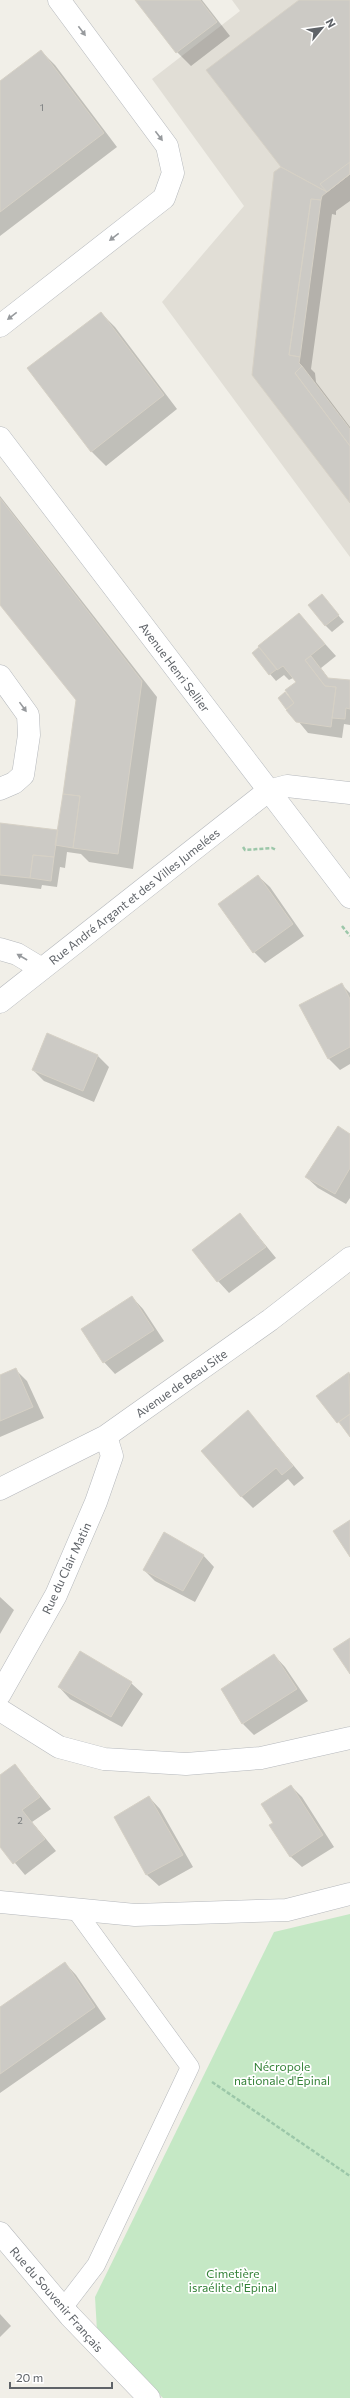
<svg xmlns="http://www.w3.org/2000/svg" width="350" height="2398" font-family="Commissioner,sans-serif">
<rect width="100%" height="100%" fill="#f1efe8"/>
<path fill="#e1ded6" d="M232,0H350V557L162,302L244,206L152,79L240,11Z"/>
<path fill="#c5e8c5" d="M350,1914V2398H163L97,2331L95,2297L274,1932Z"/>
<path fill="#0003" d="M137,0H202L230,36L191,66L177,52Z
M300,0H350V201L336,211V215L332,214L311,369L315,373L316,382L350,427V501L253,374L282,168Z
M41,51L55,65L117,147L0,236V82Z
M101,313L115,327L177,409L106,466L92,452L28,368Z
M0,496L157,697L133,869L89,862L81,854L67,852L65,868L60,867L57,887L42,885L41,889L0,884V824L58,832L77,699L0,602Z
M322,596L344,622L332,632L325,625Z
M299,615L336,656L321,668L329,679L350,681V725L344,724L342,738L308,733L279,698L285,693L289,697L297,682L293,678L289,680L284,675L276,681L270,674Z
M258,876L270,887L304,936L265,963L254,952Z
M341,984L350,993V1064L340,1070L328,1058Z
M97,1055L109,1067L94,1102L44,1081L33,1070Z
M350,1135V1198L346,1204L318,1188L306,1177Z
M240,1214L276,1258L229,1293L218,1281Z
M132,1297L143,1309L164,1341L115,1374L104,1362Z
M15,1369L27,1381L44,1418L0,1437V1377Z
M349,1373L350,1374V1436L318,1396Z
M248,1411L304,1478L294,1486L288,1479L253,1508L241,1496Z
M203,1555L214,1567L195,1602L155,1581L144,1570Z
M0,1597L14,1610L0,1634Z
M274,1655L285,1667L308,1701L254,1735L243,1724Z
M131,1683L143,1694L122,1727L70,1699L59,1687Z
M15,1765L51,1809L32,1822L56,1851L25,1875L0,1845V1776Z
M291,1786L302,1797L334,1847L302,1867L290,1856L274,1823Z
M149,1797L160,1809L193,1867L159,1886L147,1875L115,1818Z
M65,1963L76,1975L106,2019L0,2093V2008Z
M0,2314L11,2326L0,2337Z"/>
<path fill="#cccac5" stroke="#d6d1c6" d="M135,0H200L217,22L176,53Z
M299,0H350V174L327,192L281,167L206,70Z
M41,50L104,133L0,212V81Z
M350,162V174L327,192L320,184Z
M281,167L327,192L322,196L321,200L311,199L289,355L300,357L299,363L302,366L295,373L350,446V503L252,375L274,172Z
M311,199L321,200L300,357L289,355Z
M101,312L164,395L91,452L27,368Z
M302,366L350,429V446L295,373Z
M0,498L142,681L118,854L73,848L80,796L63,794L76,700L0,605Z
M322,594L339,615L325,626L308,605Z
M299,613L325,644L305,660L325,686L336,687L331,727L296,722L286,710L294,703L285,690L296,682L283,666L277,670L258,646Z
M259,647L277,669L269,675L252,653Z
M311,656L328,678L350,680V709L346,708L345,719L332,718L336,687L325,686L305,660Z
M285,692L294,703L286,709L278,698Z
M63,794L80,796L73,848L55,845Z
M0,823L58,830L54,857L33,855L30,878L0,875Z
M33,855L54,857L51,881L30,878Z
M258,875L293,924L253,953L218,904Z
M342,983L350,999V1047L328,1059L299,1005Z
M47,1033L98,1055L83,1091L32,1070Z
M338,1126L350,1134V1168L335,1194L305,1177Z
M240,1213L266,1247L217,1282L192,1250Z
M132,1296L154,1330L103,1363L81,1329Z
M16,1368L33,1407L0,1421V1375Z
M349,1372L350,1414L337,1423L316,1396Z
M248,1410L293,1466L282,1475L276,1468L241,1497L201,1451Z
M350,1414V1437L339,1422Z
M350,1520V1557L333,1531Z
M164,1532L204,1555L183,1591L143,1570Z
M350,1638V1674L333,1649Z
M80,1651L132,1682L111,1717L58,1687Z
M274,1654L297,1689L242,1724L221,1689Z
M15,1764L40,1797L22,1810L45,1839L13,1864L0,1847V1775Z
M291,1785L323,1835L290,1857L269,1825L273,1823L261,1804Z
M149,1796L183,1855L146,1875L114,1817Z
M65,1962L95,2007L0,2074V2007Z"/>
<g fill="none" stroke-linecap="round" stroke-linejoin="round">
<g stroke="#b5b8bc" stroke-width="19">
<path id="lane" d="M63,2308L96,2265L190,2067L75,1909"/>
</g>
<g stroke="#b5b8bc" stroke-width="23">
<path id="street" d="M0,326L164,198L173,173L167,146L59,0
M0,676L28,715L29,735L23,775L14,783L0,789
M0,949L17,954L42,969
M0,1002L268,791L287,786L350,793
M0,1489L106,1436L270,1320L350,1258
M0,1694L56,1595L96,1502L112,1456L106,1436
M0,1710L59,1747L104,1759L186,1764L261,1758L350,1738
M0,1902L135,1915L287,1910L350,1894
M0,2233L70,2316L149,2398"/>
</g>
<g stroke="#b6babf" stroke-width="23">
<path id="secondary" d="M0,438L350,897"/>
</g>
<path stroke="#9cc7a9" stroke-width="2.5" stroke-dasharray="4 2" stroke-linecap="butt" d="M243,847L245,850L272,848L276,850
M342,926L350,936
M212,2082L350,2176"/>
<use href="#lane" stroke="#fff" stroke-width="18"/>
<use href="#street" stroke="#fff" stroke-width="22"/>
<use href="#secondary" stroke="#fff" stroke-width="22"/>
</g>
<defs><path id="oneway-solid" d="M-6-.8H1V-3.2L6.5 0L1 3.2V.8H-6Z"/></defs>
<g fill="#979a9d">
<use href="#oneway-solid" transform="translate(82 31) rotate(53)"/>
<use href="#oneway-solid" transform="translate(159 136) rotate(53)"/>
<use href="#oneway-solid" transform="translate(114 237) rotate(142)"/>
<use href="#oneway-solid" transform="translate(12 316) rotate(142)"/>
<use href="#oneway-solid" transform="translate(23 707) rotate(54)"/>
<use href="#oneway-solid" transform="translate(22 957) rotate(-150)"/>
</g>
<g text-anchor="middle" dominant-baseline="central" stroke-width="3.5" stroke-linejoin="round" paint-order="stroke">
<g font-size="10" fill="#7a7d7f">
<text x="42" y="107">1</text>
<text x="20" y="1820">2</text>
</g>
<g font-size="12" fill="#5f6368" stroke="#fff">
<text transform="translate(175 667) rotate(53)">Avenue Henri Sellier</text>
<text transform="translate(134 896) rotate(-38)">Rue André Argant et des Villes Jumelées</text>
<text transform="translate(181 1383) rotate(-35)">Avenue de Beau Site</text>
<text transform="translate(66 1568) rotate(-65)">Rue du Clair Matin</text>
<text transform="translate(57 2299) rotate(49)">Rue du Souvenir Français</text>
</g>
<g font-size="12" fill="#348238" stroke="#fff">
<text x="282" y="2066">Nécropole<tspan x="282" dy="14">nationale d'Épinal</tspan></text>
<text x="233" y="2273">Cimetière<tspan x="233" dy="14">israélite d'Épinal</tspan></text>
</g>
</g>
<g transform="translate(322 28) rotate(61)" stroke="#ffffff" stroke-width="3" paint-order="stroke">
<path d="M0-3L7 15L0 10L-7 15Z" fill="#5f6368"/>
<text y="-6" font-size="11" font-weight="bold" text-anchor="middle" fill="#5f6368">N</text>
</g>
<path d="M10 2382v6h102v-6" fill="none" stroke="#5f6368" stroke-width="2"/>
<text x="16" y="2382" font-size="12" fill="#5f6368" stroke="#ffffff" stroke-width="3" paint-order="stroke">20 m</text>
</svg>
